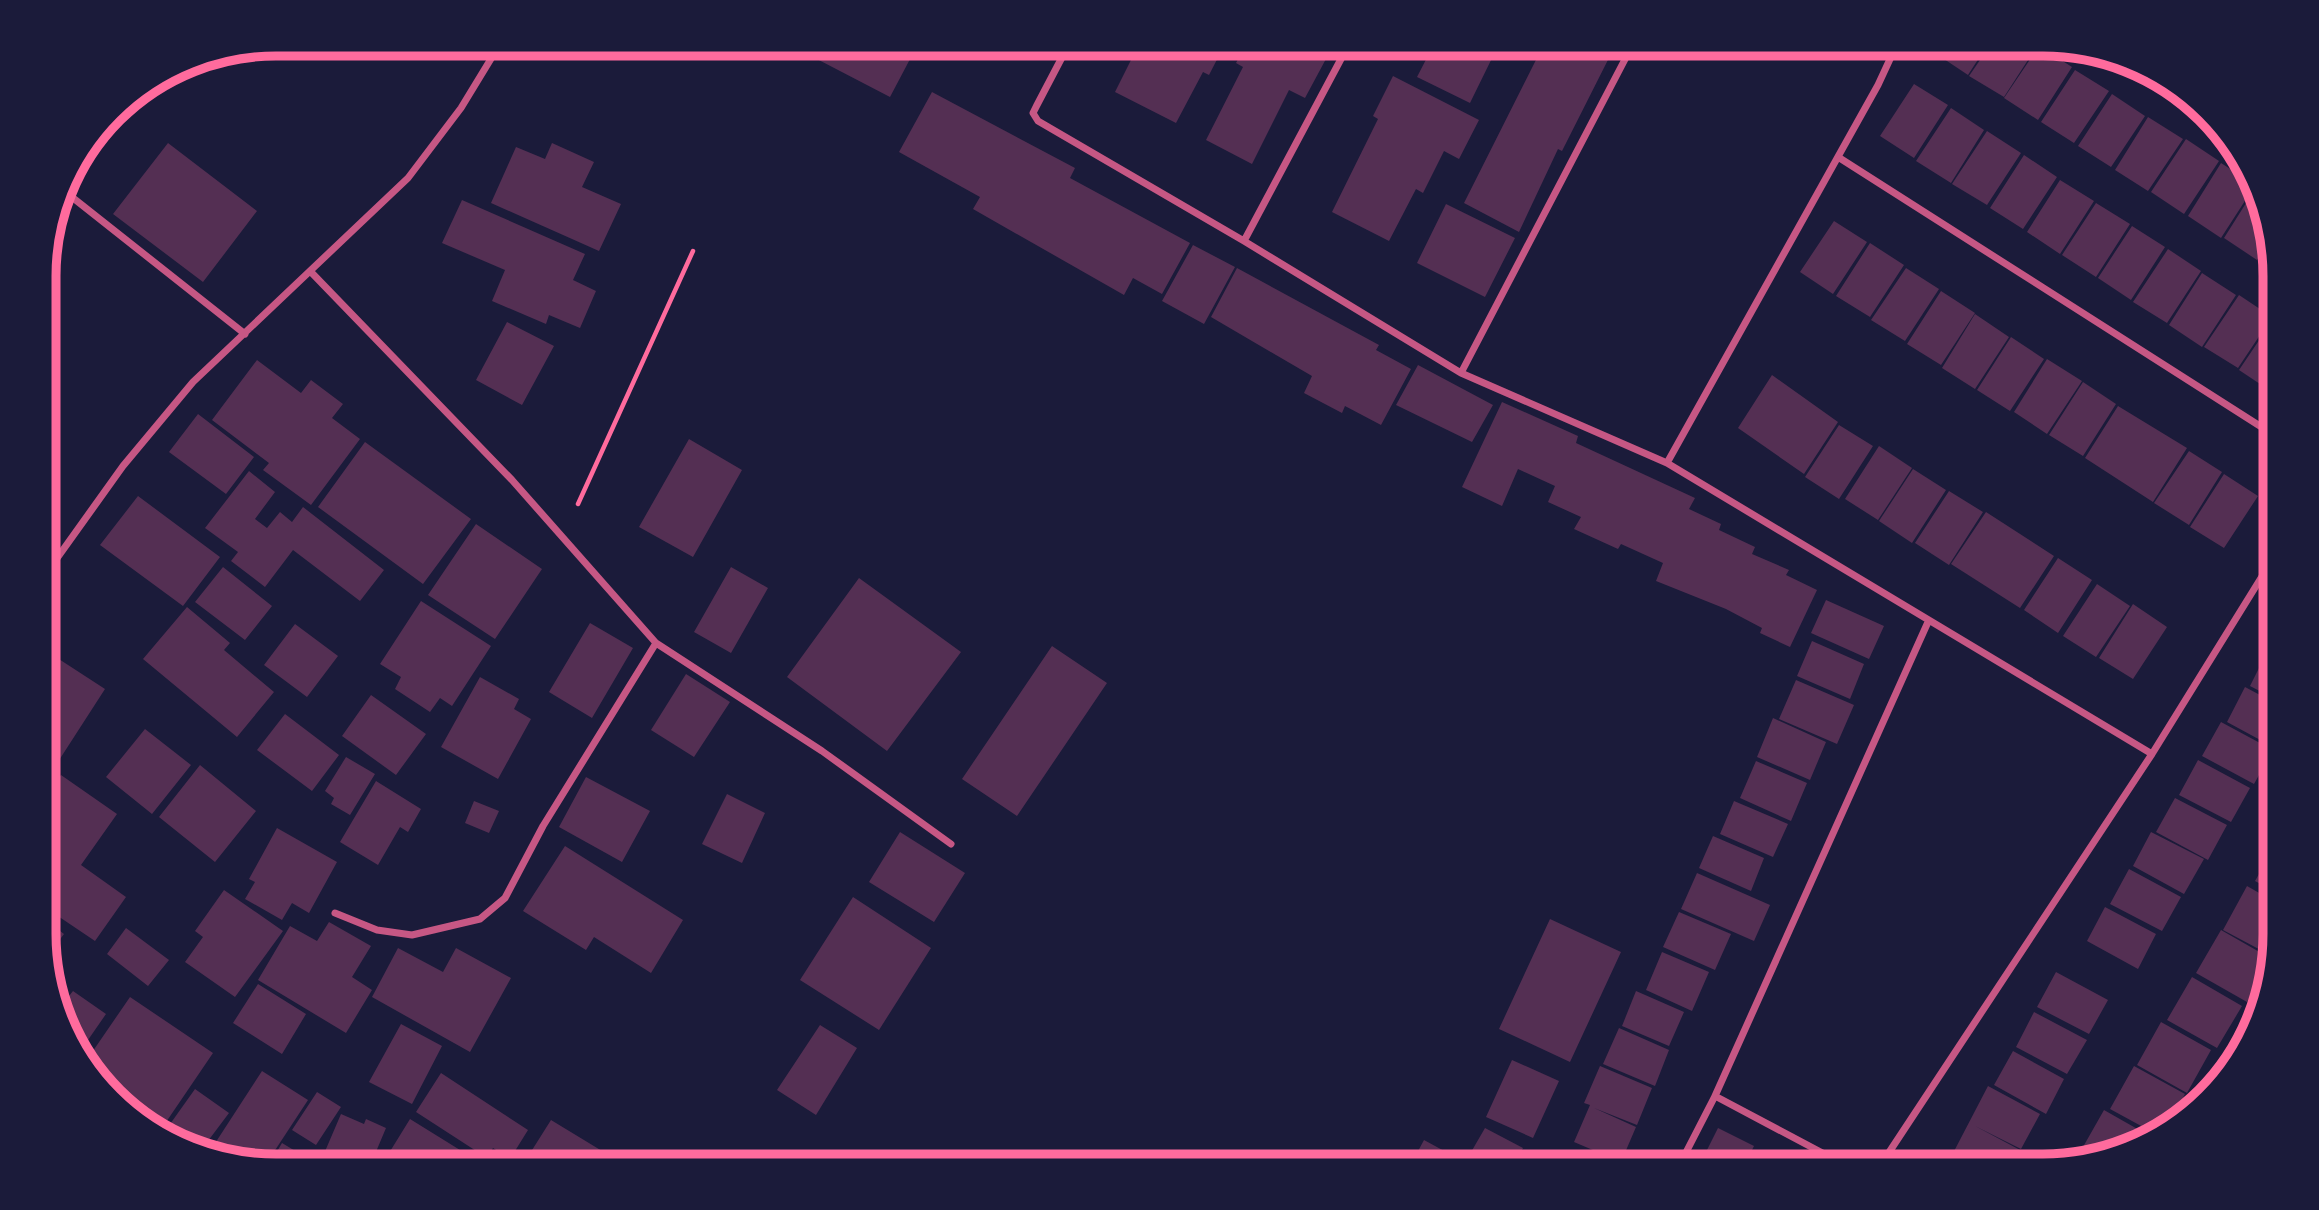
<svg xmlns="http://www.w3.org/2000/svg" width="2319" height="1210" font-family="Helvetica,sans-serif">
<rect width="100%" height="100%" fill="#1b1b3a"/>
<path fill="#542f53" d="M788,44H918L890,97Z
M1139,44H1225L1209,75L1203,72L1176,123L1115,92Z
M1246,44H1334L1305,98L1289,90L1252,164L1206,140L1243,67L1236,63Z
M1434,44H1496L1493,50L1495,52L1470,103L1417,77Z
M1544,44H1616L1562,151L1558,149L1519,232L1464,203Z
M1940,44H1988L1968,75L1935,53Z
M1991,44L2037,46L2004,97L1969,76Z
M2039,46L2072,67L2038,120L2004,98Z
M2075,70L2109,91L2074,143L2041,122Z
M1393,76L1479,120L1459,159L1444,151L1423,193L1416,189L1389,241L1332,212L1378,119L1373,116Z
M1914,84L1948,105L1914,158L1880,136Z
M932,92L1075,168L1070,178L1190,243L1162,294L1133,278L1124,295L973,209L980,197L899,152Z
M2112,94L2145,116L2111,167L2078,146Z
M1951,108L1984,130L1951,183L1916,161Z
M2148,117L2183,139L2148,191L2115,170Z
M1987,131L2021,153L1987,205L1952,184Z
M2186,139L2219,161L2184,214L2151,192Z
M168,143L257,211L203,282L113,214Z
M552,143L594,162L582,187L621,204L599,251L491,203L516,147L545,159Z
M2024,155L2057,177L2023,229L1990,208Z
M2221,163L2249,181L2252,190L2221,238L2188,216Z
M2060,180L2094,201L2060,254L2027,232Z
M2253,192L2271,239L2257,260L2224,238Z
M462,200L585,254L573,280L596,291L580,328L549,315L546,324L492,301L505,270L442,243Z
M2096,203L2130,224L2096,277L2062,255Z
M1446,204L1515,238L1485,297L1417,263Z
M1834,221L1867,242L1833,294L1800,272Z
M2132,226L2165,247L2131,300L2098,278Z
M2272,241L2273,246V270L2259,261Z
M1870,243L1904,265L1870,317L1836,296Z
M1193,245L1235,267L1204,324L1162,301Z
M2168,249L2201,271L2167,323L2133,302Z
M1237,268L1379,345L1376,350L1411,369L1381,425L1345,406L1342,413L1304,393L1312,376L1211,317Z
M1906,268L1939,289L1905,341L1871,320Z
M2202,273L2236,295L2202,347L2169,325Z
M1941,291L1975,313L1941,365L1907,344Z
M2239,295L2272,317L2238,368L2204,347Z
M1975,314L2009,337L1975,389L1942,368Z
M2274,318V390L2272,392L2239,370Z
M507,322L554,346L522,405L476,380Z
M2011,337L2044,359L2010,411L1977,390Z
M2047,359L2082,381L2047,434L2014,412Z
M257,360L301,393L311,380L343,404L332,418L360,439L311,505L263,470L269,463L212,420Z
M1418,365L1493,405L1472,442L1396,405Z
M1772,375L1838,422L1804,474L1738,428Z
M2083,382L2116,404L2083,456L2049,435Z
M1502,402L1578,436L1576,443L1695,498L1689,509L1721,524L1719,530L1755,547L1752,554L1789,570L1786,575L1817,590L1790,647L1760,633L1762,628L1726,609L1656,581L1663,563L1621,544L1618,549L1574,529L1581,517L1548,502L1555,486L1518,469L1502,506L1462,487Z
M2118,406L2187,448L2153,502L2085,458Z
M198,414L254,457L226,494L169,452Z
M1839,425L1873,446L1839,499L1805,477Z
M689,439L742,470L693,557L639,527Z
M365,442L471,519L423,584L318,507Z
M1879,446L1912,468L1878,520L1845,499Z
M2189,451L2222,472L2189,525L2154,503Z
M1913,469L1946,490L1912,543L1879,521Z
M249,471L275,492L255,519L267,528L280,512L292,522L303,507L384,570L360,601L293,550L265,587L231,561L238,552L205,528Z
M2224,474L2258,496L2224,548L2190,527Z
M1949,491L1983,512L1949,565L1915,543Z
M138,496L220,557L183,606L100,545Z
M1986,512L2054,556L2020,608L1951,564Z
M476,524L542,569L495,639L428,595Z
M2058,558L2092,580L2058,633L2024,610Z
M223,567L272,606L245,640L195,602Z
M731,567L768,588L731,653L694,632Z
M859,578L961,652L887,751L787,677Z
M2097,584L2130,606L2096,657L2063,636Z
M1826,600L1884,626L1869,659L1811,633Z
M421,601L491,646L452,706L440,698L430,712L395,689L401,677L380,664Z
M2133,604L2167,627L2133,679L2099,658Z
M187,607L230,643L224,650L274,692L237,737L143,659Z
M590,623L633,648L592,718L549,692Z
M295,624L338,656L307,697L264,665Z
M1812,641L1864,664L1850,699L1797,676Z
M1052,646L1107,683L1017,816L962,779Z
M45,650L105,689L54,768L45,763Z
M2268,650L2274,654L2275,699L2250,686Z
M686,674L730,702L694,757L651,730Z
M480,677L519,699L514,709L531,719L498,779L441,747Z
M1796,680L1854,705L1837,744L1779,719Z
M2245,687L2275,703V748L2227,722Z
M371,695L426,734L396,775L342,736Z
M285,714L339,755L312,791L257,750Z
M1773,718L1826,742L1810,780L1757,757Z
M2221,722L2273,750L2254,784L2202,756Z
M145,729L191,765L152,814L106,777Z
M346,757L375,774L350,815L331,804L334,798L325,791Z
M2198,760L2250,788L2231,822L2179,795Z
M1756,761L1807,783L1791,821L1740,798Z
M200,765L256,811L215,862L159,817Z
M61,775L117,814L81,865L126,897L95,941L46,908L45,798Z
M586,777L650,811L622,862L559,827Z
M376,781L421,809L408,832L400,827L378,865L340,842Z
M727,794L765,813L742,863L702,844Z
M2175,798L2227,825L2208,860L2156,832Z
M474,801L499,811L489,833L465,823Z
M1734,801L1788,824L1773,857L1720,834Z
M277,828L337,862L309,913L292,903L282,920L245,899L255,882L249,879Z
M900,832L965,873L934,922L869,882Z
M2151,832L2204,859L2184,894L2133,866Z
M1713,836L1764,858L1751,891L1699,868Z
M565,846L683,920L651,973L594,937L586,950L523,911Z
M2275,846V892L2255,881Z
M2129,869L2181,897L2162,931L2110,904Z
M1697,873L1770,905L1754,941L1681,909Z
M2247,886L2275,902V935L2270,955L2223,930Z
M224,890L283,931L235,997L185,962L203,937L195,931Z
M853,897L931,948L879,1030L800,980Z
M2105,907L2156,934L2138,969L2087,941Z
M1679,912L1731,934L1715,970L1663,947Z
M1550,919L1621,952L1570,1062L1499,1029Z
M46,920L64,934L46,958Z
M329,922L371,946L352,977L372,990L346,1033L258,980L290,926L317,941Z
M126,928L169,960L148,986L107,954Z
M2221,930L2270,958L2247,1002L2196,973Z
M398,948L443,972L456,948L511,978L470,1052L372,997Z
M1662,952L1709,972L1692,1011L1646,990Z
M2056,972L2108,1000L2089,1034L2037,1007Z
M2192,977L2242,1006L2217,1048L2167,1020Z
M258,984L306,1014L282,1054L233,1023Z
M73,991L106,1014L79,1053L61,1006Z
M1636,991L1684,1012L1669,1046L1622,1026Z
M130,997L213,1053L160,1131L84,1064Z
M2034,1012L2087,1040L2067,1074L2016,1047Z
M2161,1022L2211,1050L2187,1093L2137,1065Z
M401,1024L442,1046L412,1104L369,1082Z
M820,1025L857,1048L816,1115L777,1090Z
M1619,1028L1669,1050L1655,1086L1603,1064Z
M2013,1051L2064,1079L2046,1114L1994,1085Z
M1512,1060L1559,1081L1533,1138L1486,1117Z
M1600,1066L1652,1088L1637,1125L1594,1108L1636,1127L1621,1162L1574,1142L1590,1105L1584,1103Z
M2134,1066L2185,1094L2165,1130L2154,1133L2110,1109Z
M262,1071L308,1100L266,1164L210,1151Z
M441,1073L528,1130L510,1159L493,1148L487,1158L416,1112Z
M1988,1086L2040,1114L2021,1149L1975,1126L2022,1151L2013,1166H1967L1951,1157Z
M195,1089L229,1113L202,1149L173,1142L163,1134Z
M317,1092L341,1107L316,1145L292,1130Z
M2104,1110L2148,1135L2085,1157L2079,1154Z
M341,1114L364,1124L366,1119L386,1128L370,1166H329L320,1163Z
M410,1119L460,1150L450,1166H381Z
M551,1120L607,1154L599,1166H522Z
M1485,1128L1523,1148L1514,1166H1463Z
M1718,1128L1754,1146L1744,1166H1699Z
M1424,1140L1459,1159L1455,1166H1410Z
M282,1143L312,1161L309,1166L269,1165Z
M1755,1151L1786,1166H1748Z
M610,1159L631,1166H607Z
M1947,1159L1960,1166H1944Z"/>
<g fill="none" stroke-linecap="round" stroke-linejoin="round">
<path stroke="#ff6b9d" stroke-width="4.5" d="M578,504L693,251"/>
<path stroke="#c65784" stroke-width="7" d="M1069,44L1037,105L1033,113L1038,121L1244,241L1461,373L1667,463L2152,754
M1838,157L2274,435
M63,190L245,334
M1244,241L1349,44
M310,271L512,480L656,643L822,751L951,844
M1461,373L1633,44
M1667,463L1878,85L1897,44
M45,575L123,466L193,382L408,178L461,108L500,44
M335,913L377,930L412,935L480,919L505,898L543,826L656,643
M1715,1096L1847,1166
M1679,1166L1715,1096L1928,622
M1880,1166L2152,754L2274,557"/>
</g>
<path d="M0 0H2319V1210H0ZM276 56H2043A220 220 0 0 1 2263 276V934A220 220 0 0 1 2043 1154H276A220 220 0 0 1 56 934V276A220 220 0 0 1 276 56Z" fill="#1b1b3a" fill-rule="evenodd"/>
<path fill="none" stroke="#ff6b9d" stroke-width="9" d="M276 56H2043A220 220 0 0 1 2263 276V934A220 220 0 0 1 2043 1154H276A220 220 0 0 1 56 934V276A220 220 0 0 1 276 56Z"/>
</svg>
